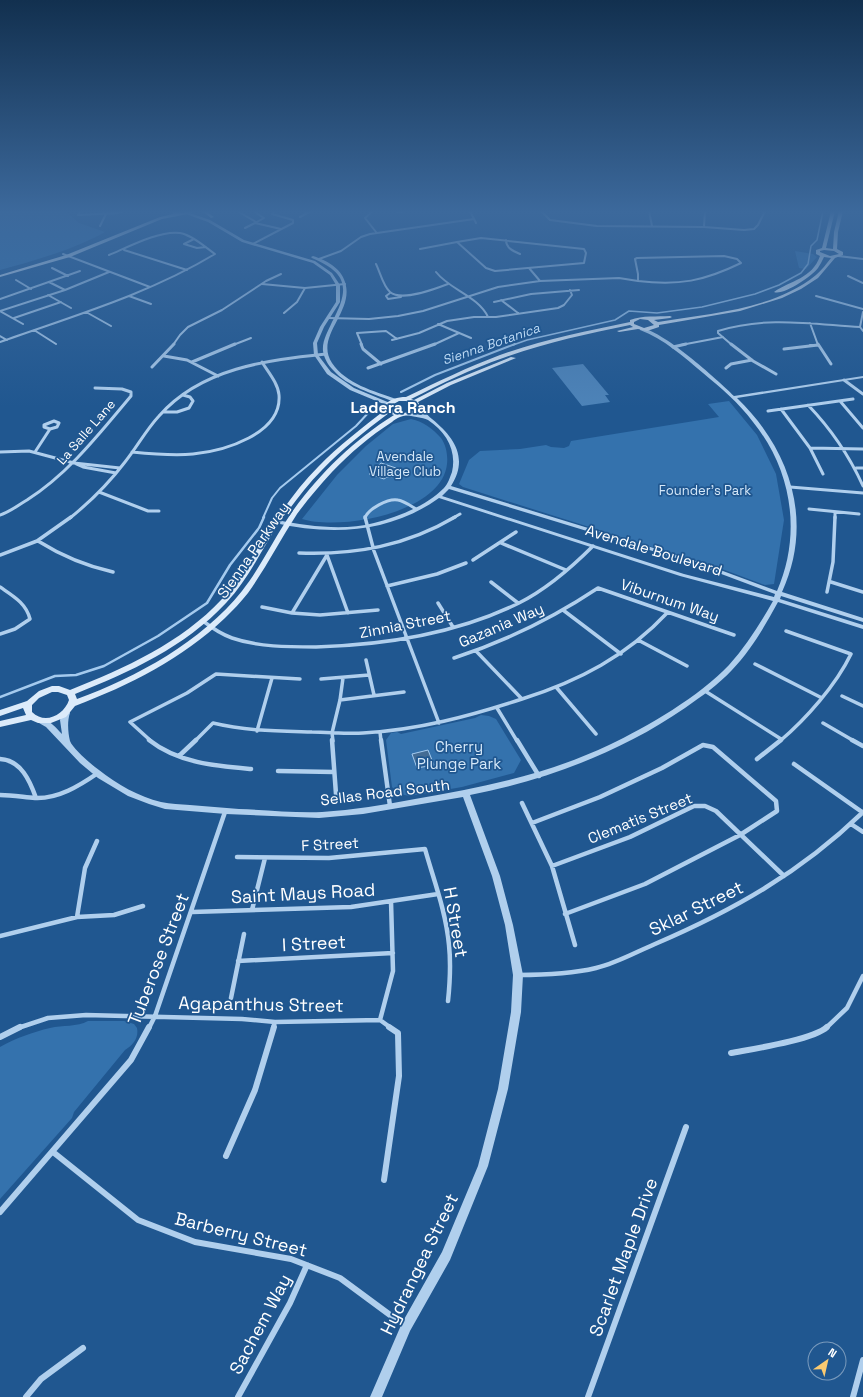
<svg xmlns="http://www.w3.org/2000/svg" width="863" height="1397" font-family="'Space Grotesk',sans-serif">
<rect width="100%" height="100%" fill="#205790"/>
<path fill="#3472ad" d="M0,211H61L69,214L79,223L105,232C73,250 36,260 0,270Z
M795,251L813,254L817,257L806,269L799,268Z
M729,401L757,435L776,474L784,520L774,584L765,585L722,569L463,487L459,484L469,460L480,451L520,449L546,445L551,447L564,448L569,446L571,441L719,417L708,404Z
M411,419C424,422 432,428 441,438C446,445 448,455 447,464C442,513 340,531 302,519L337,475L366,446L393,424Z
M481,715L489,716L496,719L521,760L514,773L462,787L410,796L399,794L392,787L386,740L391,733L397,732L401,734L475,718Z
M88,1021H124L134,1024L137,1028C139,1038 133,1045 125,1050L74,1112L72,1118L0,1199V1047C16,1038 33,1032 50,1028C63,1025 77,1027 88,1021Z"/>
<path fill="#446c94" stroke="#a4caee" d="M381,463L396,468L394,470L397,475L393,477H387L384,479L369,474Z
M428,750L434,765L417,768L412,754Z"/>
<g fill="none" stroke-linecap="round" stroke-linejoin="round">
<path stroke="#a4caee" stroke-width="1.5" d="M513,345L527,340L615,320L629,311L657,313L702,307L755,294L779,285L801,273L808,264L811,246L817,240L823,211"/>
<path stroke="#a4caee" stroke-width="2" d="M401,392L435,375L515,344
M263,518L272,498L280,488L356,426L370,411"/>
<path stroke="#a4caee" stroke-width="2.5" d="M0,697L55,676L76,675L104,666L158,636L207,603L230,565L259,528L264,517"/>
</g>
<path fill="#4d83b8" d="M583,364L609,395H605L610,402L582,406L552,368Z"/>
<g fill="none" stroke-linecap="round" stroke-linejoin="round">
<path stroke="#b0cfed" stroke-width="2" d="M80,211L78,215L118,213L123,211
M237,211L256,222
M253,211L264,218L255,223L281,229
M373,211L365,218L376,232
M396,211L402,212
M470,211L476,223
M541,211L550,220L597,226L704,227L744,230L754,229L758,225L765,211
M649,211L652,226
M300,217L311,211
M100,226L106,214
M704,227L705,211
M245,228L255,223
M481,238L584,249L586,253L584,263L495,271L486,268L457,242Z
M194,239L184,244L197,248L206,247
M506,240C506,248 513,251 520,254
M253,244L293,223V220L272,214L275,211
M420,249L457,242
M124,250L187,270
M63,254L150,287
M724,256L737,259L741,263C704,281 679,286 638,281V274L635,259L637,258Z
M319,259L341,251L361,237L370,234L474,219
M376,264C380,272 383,286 390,292C402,302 435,289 448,284
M52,268L68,276
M529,268L540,281
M436,272C450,290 478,296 488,317
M848,276L863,283
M16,280L31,289
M49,282L65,290
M262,284L305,288L345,284
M390,293L386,296L388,299L401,297
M48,295L71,308
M129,296L151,304
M816,296L863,309
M0,299L80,271
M501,300L518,313
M494,302L531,294L579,290
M0,311L65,290L109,272
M0,311L23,324
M86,312L111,326
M863,312L860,327L863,331
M284,313L297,302L305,288
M14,318L61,302
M328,318L369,319L398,316L423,311L498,287L540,281L619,278L638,281
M810,323L818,345
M438,324L471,338
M34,330L56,344
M0,336L7,340
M392,340L419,333L447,321L474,317H496L558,308L564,305L572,295L570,290
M0,342C73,316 149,294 215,254C205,247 192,235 180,233C160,230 128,247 109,255
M173,345L180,335L188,327L222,310L266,281L281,274
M233,345L251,338
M362,345L357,333L386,331L397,339
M433,345L459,333
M681,345L723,337
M732,345L718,333V331C766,316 811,324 860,327
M810,345H818"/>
<path stroke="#b0cfed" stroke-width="3" d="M361,344L363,349L381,364
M731,344L753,361L776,374
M818,344L831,364
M673,347L686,344
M784,349L818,345
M164,356L187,360L218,376
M192,362L235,344
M152,367L174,344
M368,368L435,344
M726,368L731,364L752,360
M844,380L863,394
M840,401L863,428
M808,405C831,429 849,455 863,486
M781,409L810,448L823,474
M768,411L853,399
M163,412H177L189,408L193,401L190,397L183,395
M54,421L59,423L57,427L50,429L44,427V425Z
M810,448L863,449
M0,452L29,451L74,463
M35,452L50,429
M132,452C152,454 173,456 193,454C224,451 282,434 279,395C278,383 268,372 262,362
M856,468H863
M116,473L83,467L74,463L120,468
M790,487L863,493
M99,492L148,511H159
M809,509L859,514
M835,512V518
M0,515C10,512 18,505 27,500C69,473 99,434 131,396V392L122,389L95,388
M70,518C90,502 109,483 125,462C137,447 146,430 159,416C201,368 267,360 326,354
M365,518C368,509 388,498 398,500C404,501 411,506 416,509
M453,518L460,514"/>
<path stroke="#b0cfed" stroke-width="3.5" d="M365,517L374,551L439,723
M38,541C62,556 86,566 113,572
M501,543L566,570
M299,553C355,555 406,546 455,517
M0,555L37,541L71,517
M327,555L348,613
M473,560L516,532
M491,582L518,603
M831,582L863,592
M387,586L437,574L466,563
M0,587C13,596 26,603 30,619L15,629L0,634
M827,592L833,562L835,517
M438,603L453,627
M262,607L292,613L320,615L378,610
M563,610L621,654
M292,613L327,555
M203,621C212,628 221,634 232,638C258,647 288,647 316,647C385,645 456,634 519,603C547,589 571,568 593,546
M638,640L687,666
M476,651L522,699
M454,658C506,641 553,618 598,588L734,635
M366,660L374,695
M755,664L822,698
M321,679L369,675
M556,687L596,734
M705,691L781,739
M842,696L863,706
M340,700L404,692
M497,708L517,741
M823,723L854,741
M257,731L272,678
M380,732L381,741
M151,741L130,722L187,693L216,674L300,679
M195,741L213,723C246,731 278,731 312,732C329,732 346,734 363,733C418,730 470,716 522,699C579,681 627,656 668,612
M333,741L332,733L340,700L343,678
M780,741C806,719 836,685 851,654L786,631"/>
<path stroke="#b0cfed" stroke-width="4.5" d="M149,740C178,763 216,766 251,769
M332,740L336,794
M381,740L390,806
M517,740L539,776
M852,740L863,746
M179,756L196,740
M0,759C21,760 30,781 36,798
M757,759L781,740
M794,764L862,812
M278,771L334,772
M0,795C12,795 23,797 35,798C58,799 79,786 98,773
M522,803L552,866L575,945
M532,823L600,797L662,768L703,745L713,747L776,801L777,811L740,835L645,884L565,914
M851,824L863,832
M237,857L329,858L425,849C434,881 446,912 449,945C451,964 450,982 448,1001
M552,866L630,837L694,806H705L716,811L784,876
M252,910L265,858
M192,912L351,907L438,894
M77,917L85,868L97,841
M0,936L77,917L114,915L143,906
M238,961L393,953
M518,975C544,975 571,974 596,968C617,963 636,952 655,944C734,910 801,872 863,812
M231,998L244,934
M380,1020L391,1028
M380,1020L393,971L391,901
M18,1028L48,1018L86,1015L242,1019L275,1022L380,1020
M149,1028L155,1016L225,812
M273,1028L275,1022
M826,1028L847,1008L863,976"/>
<path stroke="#b0cfed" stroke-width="6" d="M0,1037L20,1027
M731,1053C752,1049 813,1040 827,1027
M53,1152L138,1220L195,1242L291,1259L340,1278L405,1326
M226,1156L255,1090L274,1027
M384,1180L399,1076L398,1033L389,1027
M0,1212L131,1060L149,1027
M26,1397L41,1379L83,1348
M238,1397L290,1303L307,1265
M588,1397L686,1127
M853,1397L863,1360"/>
<path fill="#b0cfed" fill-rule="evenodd" d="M187,212L210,220L244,240L315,261L332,273L340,285V302L324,327L317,343L318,355L331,372L354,388L390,403V405H386L350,390L327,374L314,355L313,343L320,327L336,302V285L330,275L313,263L242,242L208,222L186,214Z
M839,255L863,258V260L838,257L837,256Z
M313,256C326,260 341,268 345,282C355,312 314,336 332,363C346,384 374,391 396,399V401H392C372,393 348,387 333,370C328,365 324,358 323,351C322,341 328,331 332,322C350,289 348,273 312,258L311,257Z
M640,328C660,328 718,380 734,396L863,376V378L737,398C791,450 814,522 782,592L863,618V622L781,596L780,599L863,625V629L778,602C765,626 751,650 732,670C718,685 702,696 685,708C621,752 547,780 470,795L500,876L513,925L523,975L521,1012L508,1089L488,1166L450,1260L410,1331L382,1397H370L402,1323L442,1252L478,1166L498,1089L511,1012L513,975L505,925L492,876L463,797L363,814L319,818L226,814L165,809L149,804L128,796L98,778L80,763L46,727L39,723L38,721L39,719C49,718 56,728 62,734L60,720L63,711H69L70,713C67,721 68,733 70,741C73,749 92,765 99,770C117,784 139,797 161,802C171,804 180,804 190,805C206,806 223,808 239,809C266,810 294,813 322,812C353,810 384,805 415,799C482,788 548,774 609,745C647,727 700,696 729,665C746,646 760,624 773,601L680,576L439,498C390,533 332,536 275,523L274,522L277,520C308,526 343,531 374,523C398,517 426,506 444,488C448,484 450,477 452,472C457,450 446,432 428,420C422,417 414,417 407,415V413H409L422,415L416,408L418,407C423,409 427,415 432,419C454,437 469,458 451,486L696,561L777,591C802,534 792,470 753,422C739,403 721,388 703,373C684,357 664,339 640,330ZM449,489L692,563L775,594L774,597L684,574L442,496Z"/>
<path fill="#dcebfa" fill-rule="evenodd" d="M190,211H196L183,215L162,219L70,257L0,277V275L66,255L160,217L173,214L172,212L183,213Z
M202,211H206L214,217L211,218Z
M831,211H835L826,248L833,249L834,232L839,211H843L838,232L837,249L843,252V255L835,258L818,278L801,289L782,298L740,311L659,325V327L647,331L638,329L619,332L617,331L633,327L630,325C587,334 544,343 503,358C471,369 441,384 411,399L414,400L447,383L511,357L516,358L451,385L418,402L421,408C413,417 409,414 400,417C397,418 394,420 392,422C370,436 350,453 332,472C320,485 308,499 297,514C280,540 266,568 248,593C241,602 233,610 225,618C182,659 130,685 75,706L66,717L51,723H38L31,720L0,727V721L26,715L23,708L0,716V710L27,701L39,691L52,686H59L70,690C125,668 181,643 222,599C243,576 257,547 275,521C288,502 302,483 318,467C338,446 362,428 385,410L384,405C391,399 397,397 406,397C437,382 468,367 500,355C542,340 586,331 630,322V320C643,315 657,317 670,316L672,317L670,318L654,320L658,322C711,313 773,310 816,275C822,270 826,264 831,258L824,257C822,261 820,265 818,268C812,276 783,296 774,292C791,280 812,279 820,256L816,254V250L822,248ZM824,250L834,251L839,254L830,256L820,252V251ZM640,319L648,320L654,325L644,328L634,324V322ZM399,401H406L414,405L415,408C408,415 398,414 390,408V406ZM389,413L394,415C354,440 319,474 292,512C274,538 261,567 242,591C201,642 137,677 77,699L75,694C130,672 185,647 226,603C249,579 262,548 280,522C293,504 306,486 322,470C342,449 365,431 389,413ZM52,692H58L67,695L69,700C64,715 45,725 32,712V705L39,698Z"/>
</g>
<linearGradient id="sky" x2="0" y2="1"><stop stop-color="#12304f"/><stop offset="0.52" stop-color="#3c699c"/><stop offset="1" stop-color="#3c699c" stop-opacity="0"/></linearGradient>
<rect width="863" height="407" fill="url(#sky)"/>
<g text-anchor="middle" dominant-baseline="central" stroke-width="3.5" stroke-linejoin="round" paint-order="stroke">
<g font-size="13" font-style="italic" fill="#bcd9f4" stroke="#205790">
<text transform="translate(491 344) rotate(-19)">Sienna Botanica</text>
</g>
<g font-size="13" fill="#fff" stroke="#205790">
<text transform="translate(86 432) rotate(-49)">La Salle Lane</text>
</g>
<g font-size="13" fill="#d5e8f9" stroke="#205790">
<text x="405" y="456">Avendale<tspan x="405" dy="15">Village Club</tspan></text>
<text x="705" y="490">Founder's Park</text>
</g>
<g font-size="15" fill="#fff" stroke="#205790">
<text transform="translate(253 550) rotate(-55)">Sienna Parkway</text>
<text transform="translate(654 550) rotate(17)">Avendale Boulevard</text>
<text transform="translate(670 600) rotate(19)">Viburnum Way</text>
<text transform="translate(405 624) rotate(-11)">Zinnia Street</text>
<text transform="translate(501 625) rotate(-23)">Gazania Way</text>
<text transform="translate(385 792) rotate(-7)">Sellas Road South</text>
<text transform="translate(640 818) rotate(-22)">Clematis Street</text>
<text transform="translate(330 844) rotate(-3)">F Street</text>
</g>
<g font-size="15" fill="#d5e8f9" stroke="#205790">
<text x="459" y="746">Cherry<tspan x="459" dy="17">Plunge Park</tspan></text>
</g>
<g font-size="16" font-weight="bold" fill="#fff" stroke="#205790">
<text x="403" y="407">Ladera Ranch</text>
</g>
<g font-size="18" fill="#fff" stroke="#205790">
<text transform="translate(303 893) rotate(-3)">Saint Mays Road</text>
<text transform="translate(696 908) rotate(-26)">Sklar Street</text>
<text transform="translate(456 922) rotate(80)">H Street</text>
<text transform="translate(314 943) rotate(-3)">I Street</text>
<text transform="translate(158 959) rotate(-69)">Tuberose Street</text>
<text transform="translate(261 1004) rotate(1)">Agapanthus Street</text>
<text transform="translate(241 1234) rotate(14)">Barberry Street</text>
<text transform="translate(623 1257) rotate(-70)">Scarlet Maple Drive</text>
<text transform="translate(419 1264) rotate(-64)">Hydrangea Street</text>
<text transform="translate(260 1324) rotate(-62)">Sachem Way</text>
</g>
</g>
<g transform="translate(827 1361) rotate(34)"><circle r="19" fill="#205790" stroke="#799abc"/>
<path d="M0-3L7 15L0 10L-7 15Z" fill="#faca71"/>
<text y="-6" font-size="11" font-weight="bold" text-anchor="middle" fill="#ffffff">N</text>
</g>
</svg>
